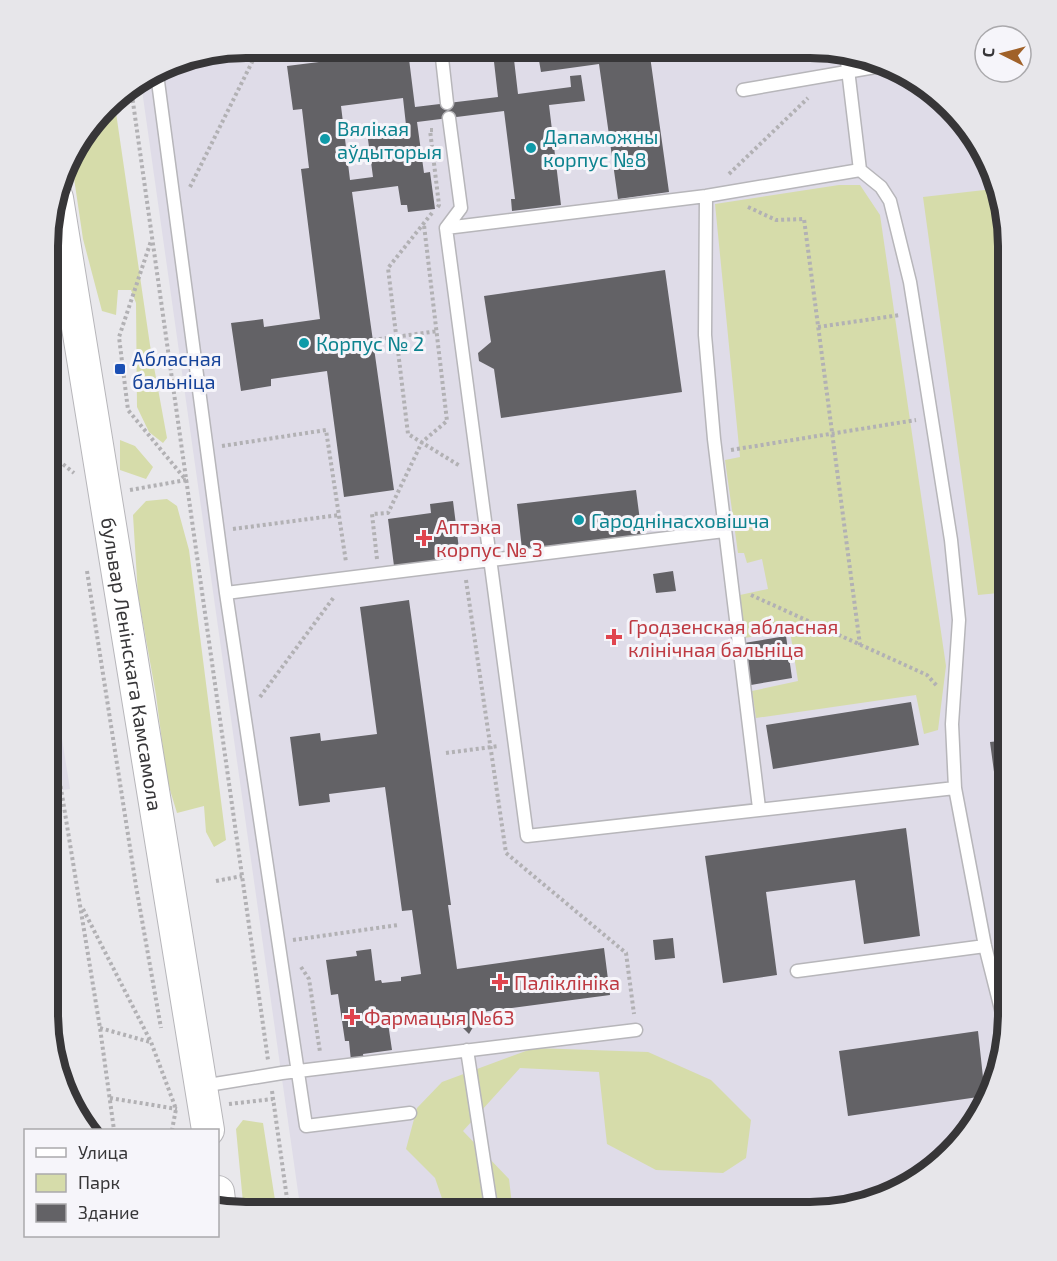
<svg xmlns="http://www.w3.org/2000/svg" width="1057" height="1261" font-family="'Exo 2',sans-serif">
<rect width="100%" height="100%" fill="#e9e8ec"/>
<path fill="#e8d9ec" d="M702,1202L849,1205L823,1213H701Z"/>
<path fill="#dfdce8" d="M247,48L837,50L920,81L982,147L1009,246V1028L976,1124L910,1186L849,1205L703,1202L701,1213H301L141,83L182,59Z
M49,657L70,789L48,792Z"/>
<path fill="#d6dcaa" d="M114,99L150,345L167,438L163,443L149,432L137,407L136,303L131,290H118L116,315L102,311L83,239L71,158L74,148Z
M839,185H860L880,215L946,666L938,730L924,734L916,695L756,718L752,691L798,681L790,631L744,638L740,595L768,589L762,559L747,563L744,553H738L725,460L740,457L715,204Z
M993,189L1009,246V592L978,595L923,197Z
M120,440L135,446L153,467L146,479L120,470Z
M167,499L177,506L189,550L226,840L214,847L206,832L204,806L177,813L167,780L156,695L138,595L133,515L146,501Z
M48,807L58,870L48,872Z
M534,1048L648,1052L711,1080L751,1120L746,1158L723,1173L656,1170L607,1144L599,1072L520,1068L463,1131L509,1179L513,1213H447L435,1178L406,1149L417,1108L442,1082Z
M243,1120L263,1123L277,1213H244L236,1129Z"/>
<path fill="#636266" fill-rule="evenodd" d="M374,48H415L408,51L415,107L498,97L493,53L513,51L518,94L571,87L570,76L581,75L585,101L549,105L561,205L512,211L511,199H515L504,111L417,122L424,173L430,172L435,209L408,212L407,205H401L398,186L352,192L394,490L344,497L327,371L271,379V386L241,391L231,323L263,319L264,327L320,319L301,169L309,168L302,109L293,110L287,66L375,55ZM403,98L406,125L367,132L373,177L350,180L341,106Z
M537,49H691L650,56L669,192L618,199L599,64L541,72Z
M665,270L682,392L501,418L494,369L479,361L478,353L491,342L484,296Z
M636,490L642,536L522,549L517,504Z
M453,501L460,557L394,566L388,519L431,513L430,504Z
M673,571L676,591L656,593L653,574Z
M409,600L451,905H448L457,969L604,948L610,995L482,1012L469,1034L452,1017L388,1023L392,1050L363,1054L364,1060L351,1061L349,1041H345L338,994L331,995L326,960L357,956L356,951L371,949L375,981L381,980L382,983L401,981V977L421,974L412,910L402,911L385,787L329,794L330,802L299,806L290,737L320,733L321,741L377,734L360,607Z
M786,636L792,678L751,685L744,643Z
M911,702L919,745L773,769L766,725Z
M1009,740V869H1007L990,742Z
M906,828L920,936L864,944L855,880L766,892L777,975L723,983L705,856Z
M673,938L675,958L655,960L653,940Z
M978,1031L985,1096L848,1116L839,1051Z"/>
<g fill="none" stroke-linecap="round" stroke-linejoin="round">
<g stroke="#b7b6ba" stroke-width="15">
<path id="service" d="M441,49L447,103
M846,53L860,170L881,187L890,201L910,282L951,540L959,620L952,724L955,788L985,946L1007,1033
M157,74L226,593L306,1126L410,1113
M743,90L881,66
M449,118L461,208L446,228L527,836L955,788
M706,196L705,335L714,439L759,808
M446,228L706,196L860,170
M226,593L724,531
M797,971L985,946
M467,1050L492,1213
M202,1086L282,1073L636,1030"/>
</g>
<g stroke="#b7b6ba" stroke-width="34">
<g id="tertiary">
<path id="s1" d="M57,198L208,1130"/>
<path d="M218,1192L220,1209"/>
</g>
</g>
<path stroke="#b2b1b4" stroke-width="4" stroke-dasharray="3 3" stroke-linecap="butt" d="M131,88L268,1060
M433,130H430L439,205L437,208
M729,174L808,98
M190,187L259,48
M748,207L776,220L804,219L860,645
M432,213L388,268L408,434L460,466
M818,327L900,315
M373,340L438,331
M222,446L326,430L346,562
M731,450L916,420
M49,453L74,473
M130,490L186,480L128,410L119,337L151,241
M233,529L339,515
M377,559L372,514L388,513L422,442L447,421L424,225
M87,571L136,886L161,1028
M466,580L506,853L626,953L634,1014
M751,595L927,675L937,686
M260,697L334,597
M49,715L100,1028L114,1130
M446,753L499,746
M49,766L57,765
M216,881L242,876
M83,909L151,1042L176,1109L172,1130
M293,940L398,925
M301,967L309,979L320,1052
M100,1028L150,1042
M272,1091L289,1213
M110,1098L177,1109
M229,1104L273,1099"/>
<use href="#service" stroke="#fff" stroke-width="12"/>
<use href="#tertiary" stroke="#fff" stroke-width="32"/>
</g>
<g fill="#0f9aa8" stroke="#f6f5fa" stroke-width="2">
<circle cx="325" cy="139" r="6"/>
<circle cx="531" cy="148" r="6"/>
<circle cx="304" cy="343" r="6"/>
<circle cx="579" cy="520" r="6"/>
</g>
<rect fill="#1a4fb4" stroke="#f6f5fa" stroke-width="2" x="114" y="363" width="12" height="12" rx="3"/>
<g fill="#e0444e" stroke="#f6f5fa" stroke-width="2">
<path d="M421 529h6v6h6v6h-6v6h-6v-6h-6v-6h6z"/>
<path d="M611 628h6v6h6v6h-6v6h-6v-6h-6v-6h6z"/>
<path d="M497 973h6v6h6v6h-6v6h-6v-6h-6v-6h6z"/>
<path d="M349 1008h6v6h6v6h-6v6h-6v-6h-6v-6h6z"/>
</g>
<g text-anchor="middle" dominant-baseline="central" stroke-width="6" stroke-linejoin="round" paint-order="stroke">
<g font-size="20" fill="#0d838f" stroke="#f6f5fa" text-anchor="start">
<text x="337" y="128">Вялікая<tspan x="337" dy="23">аўдыторыя</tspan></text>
<text x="543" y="136">Дапаможны<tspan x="543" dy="23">корпус №8</tspan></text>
<text x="316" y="343">Корпус № 2</text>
<text x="591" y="520">Гароднінасховішча</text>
</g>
<g font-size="20" fill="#164399" stroke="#f6f5fa" text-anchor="start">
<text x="132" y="358">Абласная<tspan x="132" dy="23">бальніца</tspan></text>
</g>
<g font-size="20" fill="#be3a42" stroke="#f6f5fa" text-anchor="start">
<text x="436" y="526">Аптэка<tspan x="436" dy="23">корпус № 3</tspan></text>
<text x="628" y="626">Гродзенская абласная<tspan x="628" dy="23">клінічная бальніца</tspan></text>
<text x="514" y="982">Паліклініка</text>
<text x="364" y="1017">Фармацыя №63</text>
</g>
<g font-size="20" fill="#373638" stroke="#f6f5fa">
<text stroke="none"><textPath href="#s1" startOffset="472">бульвар Ленінскага Камсамола</textPath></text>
</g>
</g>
<path d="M0 0H1057V1261H0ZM246 58H810A188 188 0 0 1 998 246V1014A188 188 0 0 1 810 1202H246A188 188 0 0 1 58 1014V246A188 188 0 0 1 246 58Z" fill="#e7e6ea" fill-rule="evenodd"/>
<path fill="none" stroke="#373638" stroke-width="8" d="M246 58H810A188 188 0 0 1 998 246V1014A188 188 0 0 1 810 1202H246A188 188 0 0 1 58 1014V246A188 188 0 0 1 246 58Z"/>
<rect x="24" y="1129" width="195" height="108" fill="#f6f5fa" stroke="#aaa9ac" stroke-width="1.5"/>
<rect x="36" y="1148" width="30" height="9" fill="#ffffff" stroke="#aaa9ac" stroke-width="1.5"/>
<text x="78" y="1159" font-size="18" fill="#373638">Улица</text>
<rect x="36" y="1174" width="30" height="18" fill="#d6dcaa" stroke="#aaa9ac" stroke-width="1.5"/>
<text x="78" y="1189" font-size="18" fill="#373638">Парк</text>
<rect x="36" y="1204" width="30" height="18" fill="#636266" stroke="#aaa9ac" stroke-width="1.5"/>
<text x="78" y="1219" font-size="18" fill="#373638">Здание</text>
<g transform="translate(1003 54) rotate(276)"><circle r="28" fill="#f6f5fa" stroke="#aaa9ac" stroke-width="1.5"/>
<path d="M0-4.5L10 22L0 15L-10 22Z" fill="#a06128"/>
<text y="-9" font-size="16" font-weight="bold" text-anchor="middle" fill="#373638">С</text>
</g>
</svg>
